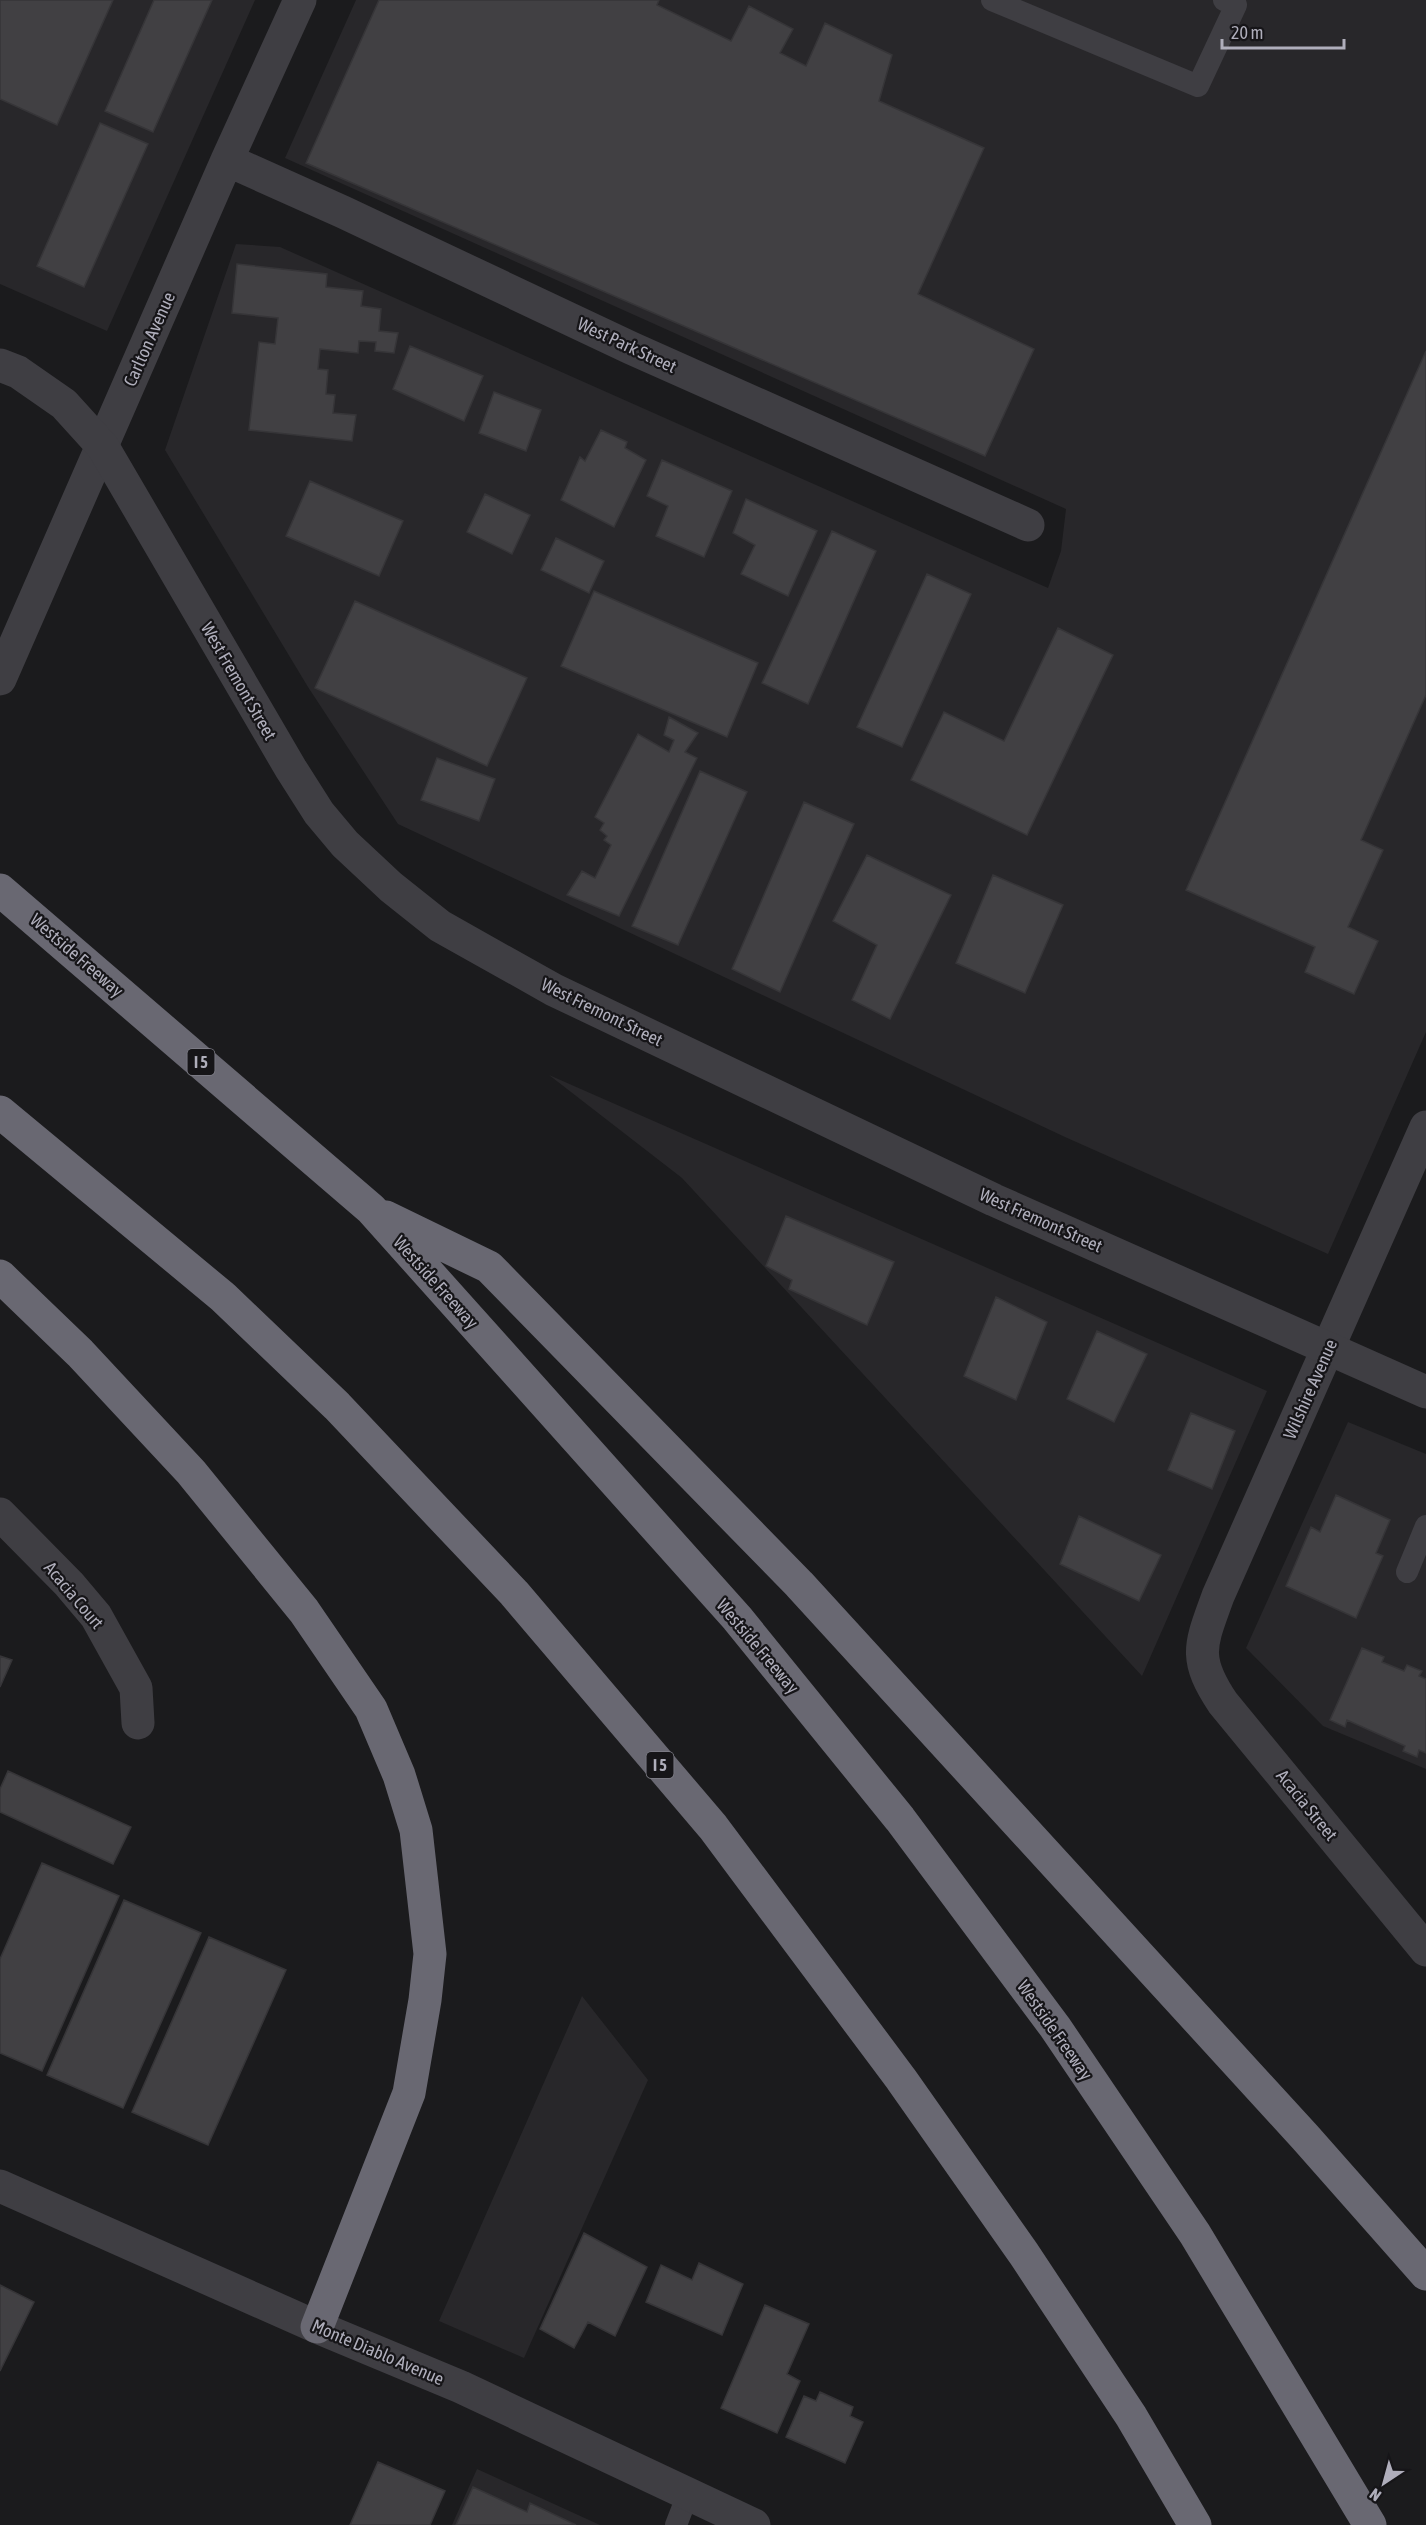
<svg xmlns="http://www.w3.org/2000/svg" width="1426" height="2525" font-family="'Asap Condensed',sans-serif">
<rect width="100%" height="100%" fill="#1b1b1d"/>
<path fill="#28272a" d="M0,0H255L107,331L0,284Z
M356,0H1426V1032L1328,1254L1065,1137L398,824L308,687L165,450L236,244L280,247L1048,588L1061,551L1066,509L285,158Z
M549,1075L1267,1391L1142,1676L682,1178Z
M1348,1422L1426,1454V1769L1323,1726L1246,1648Z
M582,1996L648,2080L524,2358L439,2321Z
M477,2469L600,2525H452Z"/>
<path fill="#414043" stroke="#363538" stroke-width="1.5" d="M0,0H113L57,125L0,99Z
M154,0H212L153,132L105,111Z
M379,0H659L657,5L731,41L749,6L793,29L780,53L806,66L825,23L892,55L879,101L984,148L918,294L1034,349L985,456L306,163Z
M100,123L148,144L84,287L37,266Z
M237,264L327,274L326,287L363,291L361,306L381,309L379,331L398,333L394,353L375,351L376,342L359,341L358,353L320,349L318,369L328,370L326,394L335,395L333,413L356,415L352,441L249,430L259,342L275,344L278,318L232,313Z
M410,346L483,376L464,421L393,389Z
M1426,351V695L1361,840L1383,850L1348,927L1378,941L1354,994L1305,972L1315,947L1186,890Z
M494,392L541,410L526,451L479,433Z
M601,430L627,442L625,448L646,460L614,527L561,500L580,457L585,461Z
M662,460L732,491L704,557L656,536L668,506L647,496Z
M310,481L403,521L379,576L286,536Z
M485,494L530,515L512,554L467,532Z
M746,499L817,531L788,596L741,574L755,545L733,533Z
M832,531L876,551L808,704L762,683Z
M556,538L604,561L589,593L541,570Z
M927,574L971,594L902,747L857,727Z
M594,591L758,663L727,737L561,666Z
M355,601L527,678L487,766L315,688Z
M1058,628L1113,655L1027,835L911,780L944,712L1004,741Z
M669,717L698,733L685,752L697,758L619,916L567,895L582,871L595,878L611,845L604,840L607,836L600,830L604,823L595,817L638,734L669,752L674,740L664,735Z
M437,758L495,779L479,821L421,800Z
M700,771L747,792L678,945L632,926Z
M804,802L854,824L780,992L732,969Z
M867,855L951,895L890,1019L852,1000L877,945L833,921Z
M993,875L1063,905L1025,993L956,963Z
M786,1216L894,1262L867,1325L789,1289L792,1280L766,1266Z
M996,1297L1047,1322L1016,1400L964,1376Z
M1097,1331L1147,1354L1114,1422L1067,1399Z
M1191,1413L1235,1431L1212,1489L1168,1470Z
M1336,1495L1390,1520L1376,1553L1383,1556L1356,1618L1286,1586L1311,1527L1320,1532Z
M1079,1516L1161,1555L1139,1601L1060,1564Z
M1362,1648L1384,1657L1382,1662L1404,1671L1407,1665L1422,1671L1419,1676L1426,1679V1753L1419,1750L1417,1757L1403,1751L1405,1746L1347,1720L1345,1727L1330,1720Z
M0,1656L12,1660L0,1687Z
M8,1771L131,1827L113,1864L0,1812V1789Z
M42,1863L119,1896L42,2071L0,2053V1959Z
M124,1900L201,1933L123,2108L47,2075Z
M209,1937L286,1970L208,2145L132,2112Z
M584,2233L647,2267L615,2336L588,2322L574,2348L540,2329Z
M699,2263L743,2284L722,2335L646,2302L661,2265L692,2280Z
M0,2285L34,2302L0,2371Z
M765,2305L809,2324L787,2374L800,2381L777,2433L721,2408Z
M820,2392L853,2407L850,2416L863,2422L845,2463L786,2437L804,2396L816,2401Z
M378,2462L445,2491L430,2525H350Z
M473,2487L527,2512L530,2503L576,2525H456Z"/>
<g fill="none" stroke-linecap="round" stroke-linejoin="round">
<path stroke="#3f3e43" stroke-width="22" d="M992,0L1198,86L1236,5L1224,0
M1407,1572L1426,1526
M676,2525L688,2494"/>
<path stroke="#3f3e43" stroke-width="33" d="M227,160L343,212L631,348L1028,525
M0,679L227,160L300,0
M1426,1127L1218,1596C1201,1644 1192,1657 1223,1703L1426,1950
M0,1514L69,1584L96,1616L136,1688L138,1723"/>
<path stroke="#3f3e43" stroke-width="33" d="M0,365L18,372L64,404L103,447L291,769L319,813L345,844L391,887L440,926L554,990L994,1200L1426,1392
M0,2186L317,2327L461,2387L754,2525"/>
<path stroke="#696872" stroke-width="33" d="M0,890L371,1209L737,1618L900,1819L1055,2027L1195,2234L1370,2525
M0,1112L223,1297L337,1406L514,1593L713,1827L901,2079L1024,2254L1131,2416L1195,2525
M386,1217L489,1267L799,1584L1305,2137L1426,2274
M0,1276L80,1353L191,1472L304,1611L371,1709L399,1775L416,1830L430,1954L425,2000L409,2093L317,2327"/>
</g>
<g text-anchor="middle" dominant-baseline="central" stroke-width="4.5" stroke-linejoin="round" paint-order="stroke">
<g fill="#161518" stroke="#81808a" stroke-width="1.5">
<rect x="187.5" y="1049" width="27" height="26" rx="4.5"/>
<rect x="646.5" y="1752" width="27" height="26" rx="4.5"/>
</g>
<g font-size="16" font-weight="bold" fill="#afaebb">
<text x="201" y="1062">I 5</text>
<text x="660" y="1765">I 5</text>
</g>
<g font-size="18" fill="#afaebb" stroke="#161518">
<text transform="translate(149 339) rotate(-66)">Carlton Avenue</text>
<text transform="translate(627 345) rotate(25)">West Park Street</text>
<text transform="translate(239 681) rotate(60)">West Fremont Street</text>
<text transform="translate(77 955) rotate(41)">Westside Freeway</text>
<text transform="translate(602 1012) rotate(26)">West Fremont Street</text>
<text transform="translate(1041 1220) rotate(24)">West Fremont Street</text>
<text transform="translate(436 1282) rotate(48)">Westside Freeway</text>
<text transform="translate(1310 1389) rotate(-66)">Wilshire Avenue</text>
<text transform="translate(74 1595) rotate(50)">Acacia Court</text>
<text transform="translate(758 1646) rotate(50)">Westside Freeway</text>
<text transform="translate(1307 1805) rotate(51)">Acacia Street</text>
<text transform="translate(1055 2030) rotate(55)">Westside Freeway</text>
<text transform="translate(378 2352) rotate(23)">Monte Diablo Avenue</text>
</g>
</g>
<g transform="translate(1384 2483) rotate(216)" stroke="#161518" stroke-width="4.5" paint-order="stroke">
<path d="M0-4.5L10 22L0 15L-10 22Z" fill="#afaebb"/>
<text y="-9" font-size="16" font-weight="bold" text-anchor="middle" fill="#afaebb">N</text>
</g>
<path d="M1222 39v9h122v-9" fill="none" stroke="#afaebb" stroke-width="3"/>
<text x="1231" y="39" font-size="18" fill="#afaebb" stroke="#161518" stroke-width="4.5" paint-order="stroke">20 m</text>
</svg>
